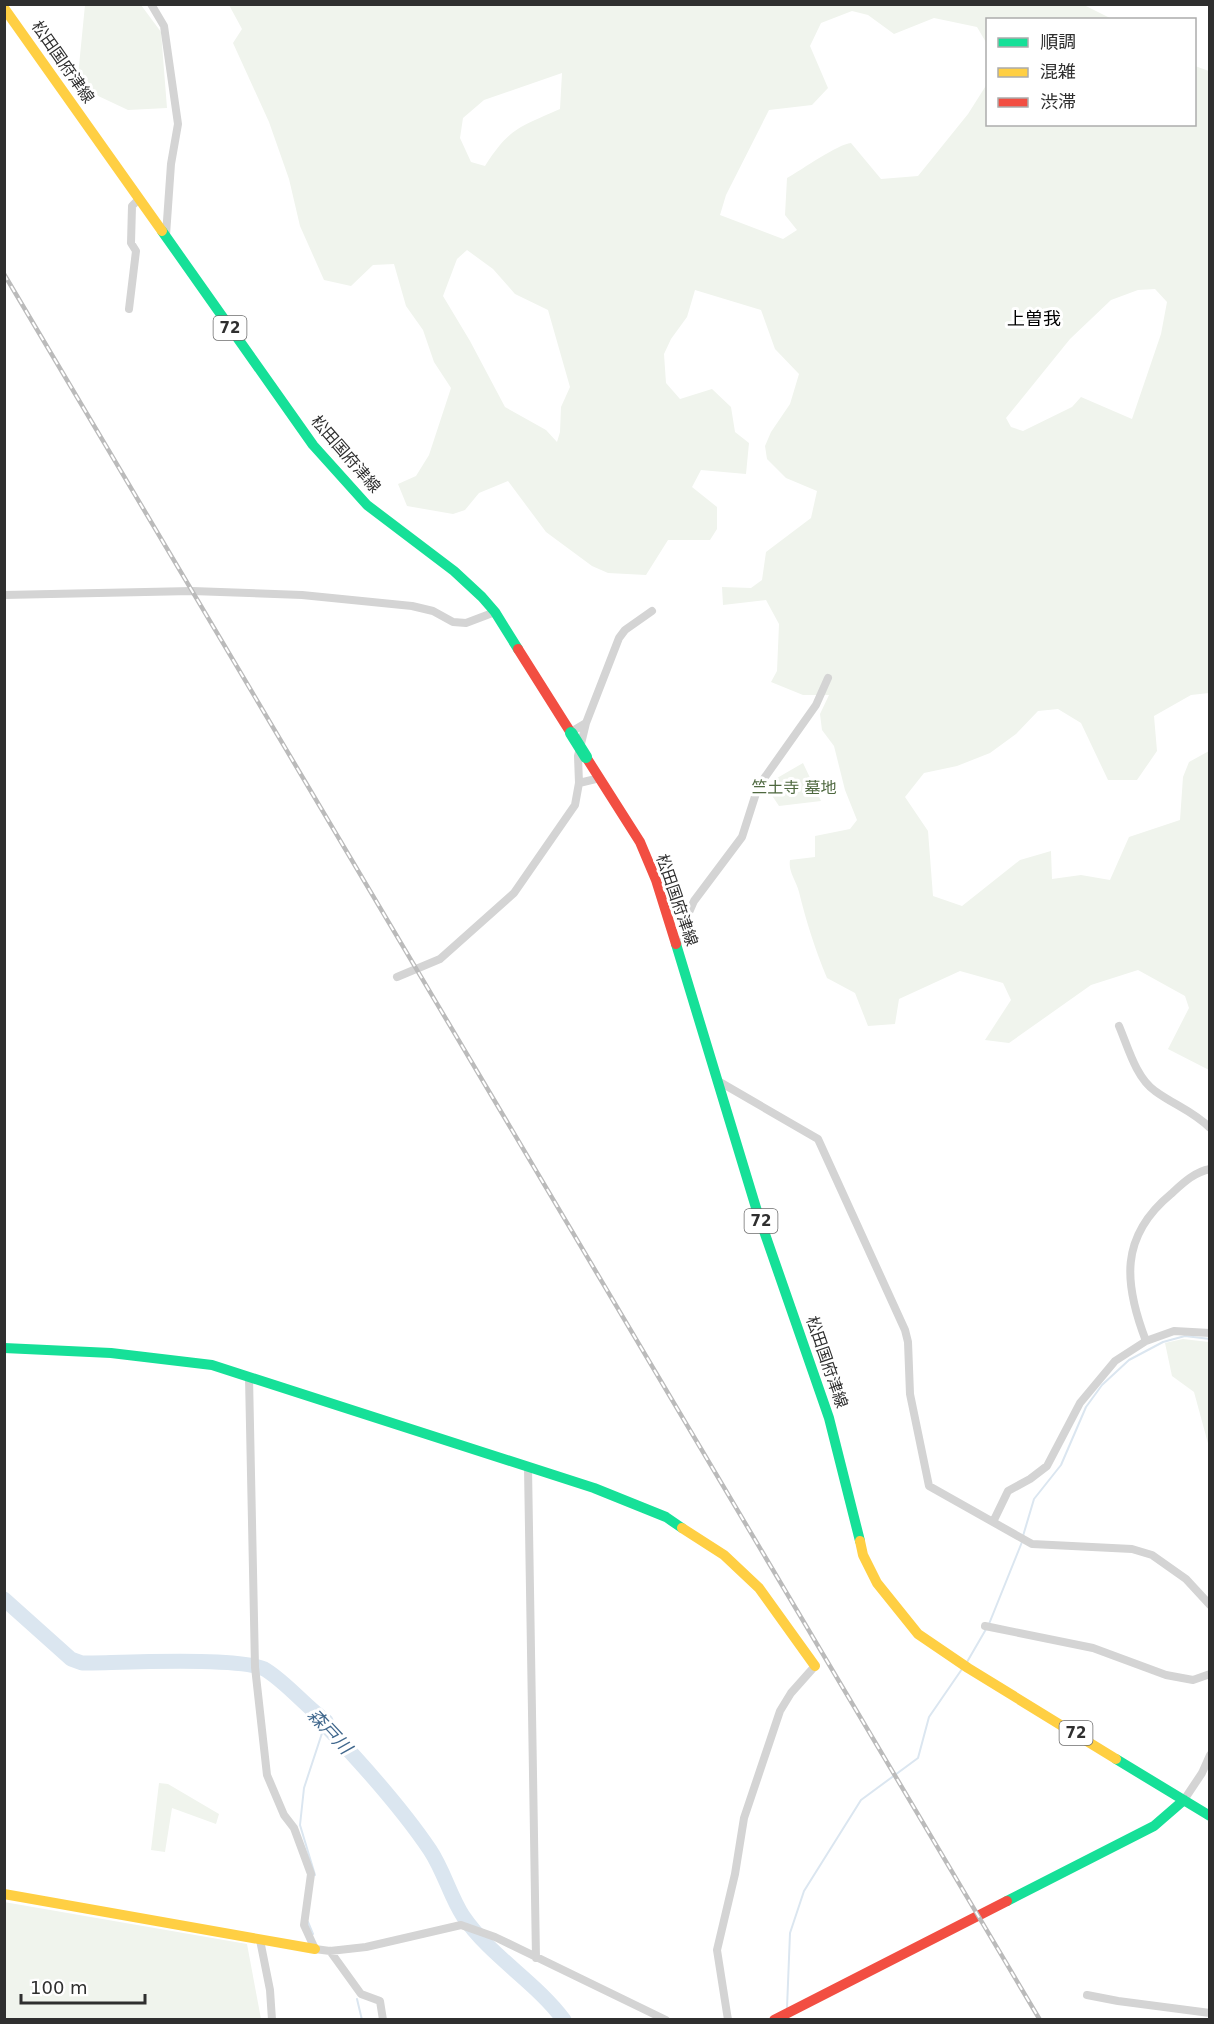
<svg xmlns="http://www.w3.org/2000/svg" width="1214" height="2024" font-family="'DejaVu Sans','Noto Sans JP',sans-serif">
<rect width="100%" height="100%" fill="#fff"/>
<path fill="#f0f4ed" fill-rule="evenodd" d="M388,4H1082L1112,19L988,20L987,44L977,27L934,18L894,34L868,15L852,11L821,23L810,46L828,88L812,105L769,110L726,195L720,215L783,239L797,230L785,215L787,178C803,169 838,144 851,143L881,179L918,176L968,114L987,84L988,124H1194L1195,66L1209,71V693L1191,695L1154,716L1157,751L1137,780H1108L1081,723L1058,709L1038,711L1016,734L990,753L957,766L924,773L905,797L928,831L933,896L962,906L1020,860L1051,851L1052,879L1081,875L1110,880L1129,837L1180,820L1183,777L1189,762L1209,751V1070L1168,1049L1189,1008L1185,996L1138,970L1091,985L1009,1043L985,1040L1011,1000L1003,983L960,971L899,999L895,1024L868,1026L855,993L827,978C815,949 806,921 799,892C796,880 788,872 790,860L815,857V836L850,829L857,820L845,790L834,746L822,730L820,714L829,695H803L771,682L777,671L779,624L766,600L723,605L722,587L751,588L762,580L766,552L811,518L817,491L786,478L767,459L765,446L771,432L790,404L799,374L775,349L761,310L695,290L687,317L671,339L664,354L666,383L680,399L712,389L731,407L735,432L749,443L746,474L701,470L692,487L717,507V529L710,540H668L646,575L608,573L592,566L546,532L508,481L479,493L465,510L453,514L407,506L398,484L416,476L429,455L451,388L434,362L423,330L406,306L394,264L373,265L351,286L324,280L300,226L289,179L269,122L233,43L242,29L229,5ZM562,73L560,109C520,127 510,127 485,166L471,162L460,138L463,118L484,100ZM467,250L493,269L515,294L548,310L570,387L561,407L560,432L557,442L546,430L505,407L470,341L443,296L457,259ZM1155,289L1167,302L1161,334L1132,419L1081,397L1072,407L1023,431L1011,427L1006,418L1070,339L1111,300L1138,290Z
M85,5H141L161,32L167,108L128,110L77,86Z
M803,763L821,801L779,806L765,785Z
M1183,1339L1209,1342V1447L1194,1392L1172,1376L1165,1343Z
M159,1783L168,1784L219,1814L216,1824L172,1808L165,1852L151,1850Z
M4,1902L247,1944L261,2019H5Z"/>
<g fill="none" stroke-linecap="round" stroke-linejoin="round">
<path stroke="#dbe6f0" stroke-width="2" d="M1023,1536L1034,1499L1061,1465L1086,1407L1102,1385L1129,1360L1163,1342L1185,1336L1210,1339
M967,1662L989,1624L1022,1542
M315,1875L300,1825L304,1788L326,1721
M308,1922L313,1934
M357,1999L362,2020
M787,2008L790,1933L804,1891L861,1800L918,1758L929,1717L962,1669"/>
<path stroke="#dbe6f0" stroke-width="15" d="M4,1599L71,1659L82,1663C115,1663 244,1656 266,1670C288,1684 305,1706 326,1721L328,1728C364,1766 401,1807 430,1850C444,1871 450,1896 463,1916C491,1957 535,1981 564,2020"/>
<path stroke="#d4d4d4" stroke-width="8" d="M151,4L164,26L178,124L171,164L166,235
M129,309L136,251L131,243L132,206L139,199
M4,595L192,591L302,595L412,606L433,611L453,622L466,623L495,612
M571,732L586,723L619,638L625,630L652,611
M579,783L600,778
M675,944L683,938L687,917L694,901L742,837L758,787L816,705L828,678
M397,977L440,959L514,893L575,805L579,783L578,756L586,723
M1119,1026C1128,1047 1136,1078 1155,1091C1174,1105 1193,1111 1210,1128
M718,1081L818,1139L905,1330L908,1342L910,1394L929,1486L1032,1544L1132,1549L1152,1555L1186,1579L1210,1605
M1146,1341C1124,1284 1119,1237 1171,1194C1182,1184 1194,1172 1210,1169
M249,1377L255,1667L267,1775L284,1815L294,1828L311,1874L304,1925L315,1949L330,1951L366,1947L461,1925L495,1937L666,2020
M528,1467L536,1958
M993,1522L1008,1491L1030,1479L1047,1466L1080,1403L1115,1361L1146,1341L1174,1331L1210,1333
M985,1626L1093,1648L1166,1675L1193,1680L1210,1674
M1184,1800L1202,1773L1210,1755
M260,1940L270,1990L272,2020
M330,1951L361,1994L380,2001L383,2020
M1087,1995L1118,2001L1210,2013
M728,2020L717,1950L735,1874L744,1818L780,1711L791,1693L815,1666"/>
<path stroke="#16e098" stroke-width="10" d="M162,231L313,445L367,505L454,571L482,597L495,612L518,649
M676,944L757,1211L829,1418L860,1541
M4,1348L111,1353L212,1365L594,1488L666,1517L682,1528
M1116,1759L1210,1816
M1007,1901L1154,1826L1184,1800"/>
<path stroke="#ffcf43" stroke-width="10" d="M4,8L162,231
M682,1528L724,1555L759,1588L815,1666
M860,1541L863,1555L877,1583L918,1634L968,1668L1116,1759
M4,1894L315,1949"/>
<path stroke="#f24e42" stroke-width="10" d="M518,649L571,733
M586,757L640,842L656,880L676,944
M774,2020L1007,1901"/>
<g stroke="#bbb" stroke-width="4.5">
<path id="rail" d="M4,274L1040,2020"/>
</g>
<use href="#rail" stroke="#fff" stroke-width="2" stroke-dasharray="7" stroke-linecap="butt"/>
<path stroke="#16e098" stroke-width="12" d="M571,733L586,757"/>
</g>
<g text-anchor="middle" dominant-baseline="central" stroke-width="6" stroke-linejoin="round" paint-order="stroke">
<g fill="#fff" stroke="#6d6d6d" stroke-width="1.5">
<rect x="213.5" y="316" width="33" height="24" rx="4.5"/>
<rect x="744.5" y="1209" width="33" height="24" rx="4.5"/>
<rect x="1059.5" y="1721" width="33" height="24" rx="4.5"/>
</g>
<g font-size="15" font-weight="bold" fill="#2f2f2f">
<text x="230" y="328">72</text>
<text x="761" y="1221">72</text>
<text x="1076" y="1733">72</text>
</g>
<g font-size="16" fill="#2f2f2f" stroke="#fff">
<text transform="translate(63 62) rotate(55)">松田国府津線</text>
<text transform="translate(346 454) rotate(49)">松田国府津線</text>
<text transform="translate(677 900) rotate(71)">松田国府津線</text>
<text transform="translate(827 1362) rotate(71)">松田国府津線</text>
</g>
<g font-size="16" fill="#4e683f" stroke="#fff">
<text x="794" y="787">竺土寺 墓地</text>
</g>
<g font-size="18" fill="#000" stroke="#fff">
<text x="1034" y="318">上曽我</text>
</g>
<g font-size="18" font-style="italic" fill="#41688d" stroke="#fff">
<text transform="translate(330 1731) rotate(47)">森戸川</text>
</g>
</g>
<rect width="1214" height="2024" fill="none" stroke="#2f2f2f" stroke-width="12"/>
<rect x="986" y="18" width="210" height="108" fill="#ffffff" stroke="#acacac" stroke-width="1.5"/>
<rect x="998" y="38" width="30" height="9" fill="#16e098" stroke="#acacac" stroke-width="1.5"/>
<text x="1040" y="48" font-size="18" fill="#2f2f2f">順調</text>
<rect x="998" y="68" width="30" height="9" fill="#ffcf43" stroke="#acacac" stroke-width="1.5"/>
<text x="1040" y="78" font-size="18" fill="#2f2f2f">混雑</text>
<rect x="998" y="98" width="30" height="9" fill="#f24e42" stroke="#acacac" stroke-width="1.5"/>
<text x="1040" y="108" font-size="18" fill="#2f2f2f">渋滞</text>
<path d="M21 1994v9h124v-9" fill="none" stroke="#2f2f2f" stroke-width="3"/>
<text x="30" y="1994" font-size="18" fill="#2f2f2f" stroke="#ffffff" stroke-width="4.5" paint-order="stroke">100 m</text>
</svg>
